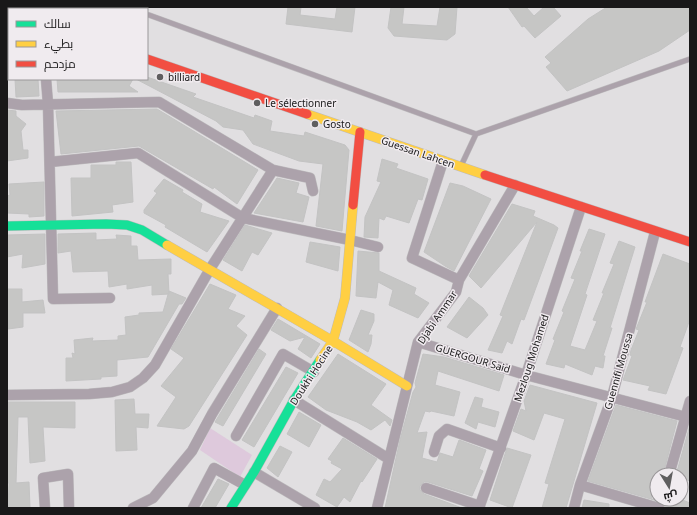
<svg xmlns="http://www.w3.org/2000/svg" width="697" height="515" font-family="'Noto Sans',Cairo,sans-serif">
<rect width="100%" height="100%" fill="#e1dfe1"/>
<path fill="#dec9dc" d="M210,428L252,455L240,477L200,450Z"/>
<path fill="#c6c6c5" stroke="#c3c3c3" d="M288,7H301L300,15L335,19L337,7H355L352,32L286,24Z
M391,7H404L402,24L437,26L440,7H457L455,34L447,40L394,36L388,28Z
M508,7H526L534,16L544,7H553L561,16L535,38L524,26L522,27Z
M607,7H690V30L659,51L567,91L546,67L551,63L545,57L588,19Z
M147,77L196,94L193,97L254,118L255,115L272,121L270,131L304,136L305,132L345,145L349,150L342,231L316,226L323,164L299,161L253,144L243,130L223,127L216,121L136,79H147Z
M15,79H38L39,96L16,97Z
M57,79H133L129,86L138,92H58Z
M157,109L258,170L237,204L214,187L213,189L139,146L61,154L56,111Z
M7,110L16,111V116L26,124L21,131L23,150H28V158L7,161Z
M382,159L398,164L396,168L428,179L422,200L418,199L409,223L386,216L384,220L379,218L378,238L364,237L365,217L381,182L377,181Z
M116,162H131L133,202L112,205L113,212L72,216L71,178H91V165H116Z
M277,178L299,183L296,193L309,197L303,222L254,213Z
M164,179L183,190L182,192L202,204L200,212L229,221L207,252L165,227L166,225L144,213V210L157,193L154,191Z
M44,182V216L29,217V214L7,213V196L10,195L9,184Z
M450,183L463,186L491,199L454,271L445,266L424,252Z
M512,204L535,211L533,216L554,225L558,228L524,320L521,319L512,344L507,341L502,353L488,350L503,316L500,315L537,222L481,288L469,276Z
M245,225L272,233L258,255L252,252L242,271L223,260Z
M589,229L605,234L585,294L587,295L570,346L585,350L597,321L593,320L604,293H602L614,264L610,263L619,241L635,247L610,328H612L603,356H605L603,368L595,366L592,375L565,364L564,368L546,364L555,340L553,339L564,312L562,311L575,279L571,278L582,251H580Z
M96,233V240L117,239L116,235L131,236V246H137L138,260L171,259V274H168L169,294L152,295V285L127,289V284L109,287L108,271L73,272L71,251L58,253V234Z
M45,234V264L22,268L23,254L7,257V235Z
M310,242L340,247L338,271L306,262Z
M358,251L379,253V271L416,288L414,294L429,303L418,318L389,305L393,290L378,282L376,298L356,296Z
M663,254L690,264V319L680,347L683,348L666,394L648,390L650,386L623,380L632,356L630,355L631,350L639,330L636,329L647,302H645Z
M210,284L236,295L228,309L245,316L236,326L247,335L189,426L184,429L157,426L176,397L161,386L184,358L171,349Z
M7,289H22V302L43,300L45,313H23V327L8,329Z
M169,291L186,298L182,304H179L148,357L117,360V376L101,377V379L66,381V358H73L72,353L75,354L74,340L93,338L92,341L118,340V336L126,335L125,317L139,315V313L163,312Z
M469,297L483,308L488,315L467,338L447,327Z
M361,310L374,314V321L368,335H372L371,344L368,352L349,340Z
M278,319L320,344L311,358L298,349L305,337L290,341L271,330Z
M259,349L266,354L223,426L215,422Z
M338,354L386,384L371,405L392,420L390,426L385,420L371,430L357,422L326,410L308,397Z
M423,354L444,357L504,375L499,391L438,371L435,385L460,392L454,416L431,411L430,412L425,411L417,433L427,432L422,458L437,462L440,453L453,457L459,440L486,450L479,469L483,471L472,496L428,482H424L420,486V490L424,494L462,508H385L400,440L413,392L416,387L415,383Z
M286,367L298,373L254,447L242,440Z
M530,385L597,403L566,508H542L549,484L545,483L565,419L544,413L534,440L513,431L521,409L526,411L524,401Z
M475,397L483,399L481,407L499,412L495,427L478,422L476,429L465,423Z
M134,399L135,414H149L148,428L136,427L137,450L116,451L115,400Z
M7,402H75V428L43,427L45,461L30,463L28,417H18L16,483L29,482L30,508H8L9,483H7Z
M616,405L677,421L663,475H657V481L651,499L588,481Z
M299,412L321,425L309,447L287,434Z
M690,425V481L681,478V475H676Z
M343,438L377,459L362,482L361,481L350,502L344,497L337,507L316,495L324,479L330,482L342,469L331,463L332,461L328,459Z
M280,446L292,452L278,477L267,468Z
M507,448L531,455L512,508L490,500Z
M218,479L229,484L215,508H201Z
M651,499H680L690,503V508H665L663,503Z
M584,500L609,504V508H582Z"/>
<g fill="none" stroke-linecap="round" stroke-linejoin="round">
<g stroke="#bdbbbd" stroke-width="6">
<path id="lane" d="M149,15L476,134L690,59
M461,166L476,134"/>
</g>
<g stroke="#bdbbbd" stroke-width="11">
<path id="street" d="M7,48L9,47
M46,79L48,104L53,299L110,298
M7,103L22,105L159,102L273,170L310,178L313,191
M443,161L412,258L459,280
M50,162L138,153L243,218L350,240L378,247
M418,342L526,375L690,418
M7,395L89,394L112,392L130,387L143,378L155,365L210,269L273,170
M294,400L389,459
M236,436L283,354L314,372
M434,452L439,436L447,429L501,448
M254,472L315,508
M669,475L690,401
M580,485L659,508
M426,488L480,506
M45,508L43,478L68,474L69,508
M133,508L153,498L192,451L212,414L277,308
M193,508L214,468L245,485
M377,508L418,342L456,292L459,280L515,185
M479,508L526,375L581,207
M574,508L580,485L612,397L655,232"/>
</g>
<g stroke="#bdbbbd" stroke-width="10">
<path id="fast" d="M7,226L106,224L127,225L142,230L167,245
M231,508L254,472L294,400L320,360"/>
</g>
<g stroke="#bdbbbd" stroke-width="10">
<path id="slow" d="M7,11L9,12
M307,114L485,175
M167,245L333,341L407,386
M320,360L333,341L345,298L353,205"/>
</g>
<g stroke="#bdbbbd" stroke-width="10">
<path id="jam" d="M147,59L307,114
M485,175L690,242
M353,205L360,132"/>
</g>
<use href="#lane" stroke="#aca2ab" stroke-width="5"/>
<use href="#street" stroke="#aca2ab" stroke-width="10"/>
<use href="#fast" stroke="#16e098" stroke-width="9"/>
<use href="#slow" stroke="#ffcf43" stroke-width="9"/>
<use href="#jam" stroke="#f24e42" stroke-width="9"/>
</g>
<g fill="#5f5e5f" stroke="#f0ebef" stroke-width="1.5">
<circle cx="160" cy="77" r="4"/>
<circle cx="257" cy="103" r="4"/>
<circle cx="315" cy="124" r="4"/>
</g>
<g text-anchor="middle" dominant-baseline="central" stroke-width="3" stroke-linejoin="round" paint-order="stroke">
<g font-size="10" fill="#191819" stroke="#f0ebef" text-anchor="start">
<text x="168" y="77">billiard</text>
<text x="265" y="103">Le sélectionner</text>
<text x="323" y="124">Gosto</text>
</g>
<g font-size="10" fill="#191819" stroke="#f0ebef">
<text transform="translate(418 152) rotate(19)">Guessan Lahcen</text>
<text transform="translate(437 317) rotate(-56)">Djabi Ammar</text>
<text transform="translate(473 358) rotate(17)">GUERGOUR Said</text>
<text transform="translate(531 358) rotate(-72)">Mezloug Mohamed</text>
<text transform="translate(618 371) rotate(-74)">Guennifi Moussa</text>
<text transform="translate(311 375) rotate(-57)">Doukhi Hocine</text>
</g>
</g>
<rect width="697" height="515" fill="none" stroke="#191819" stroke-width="16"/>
<rect x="8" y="8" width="140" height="72" fill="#f0ebef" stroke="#9a9799"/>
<rect x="16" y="21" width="20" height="6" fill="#16e098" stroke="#9a9799"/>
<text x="44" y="28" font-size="12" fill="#191819">سالك</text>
<rect x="16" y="41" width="20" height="6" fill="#ffcf43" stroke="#9a9799"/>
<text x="44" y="48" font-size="12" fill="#191819">بطيء</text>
<rect x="16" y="61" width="20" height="6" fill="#f24e42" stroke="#9a9799"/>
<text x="44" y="68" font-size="12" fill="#191819">مزدحم</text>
<g transform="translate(669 487) rotate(169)"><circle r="19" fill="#f0ebef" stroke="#9a9799"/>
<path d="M0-3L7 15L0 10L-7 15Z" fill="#5f5e5f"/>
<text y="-6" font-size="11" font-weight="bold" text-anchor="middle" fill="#191819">ش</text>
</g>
</svg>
